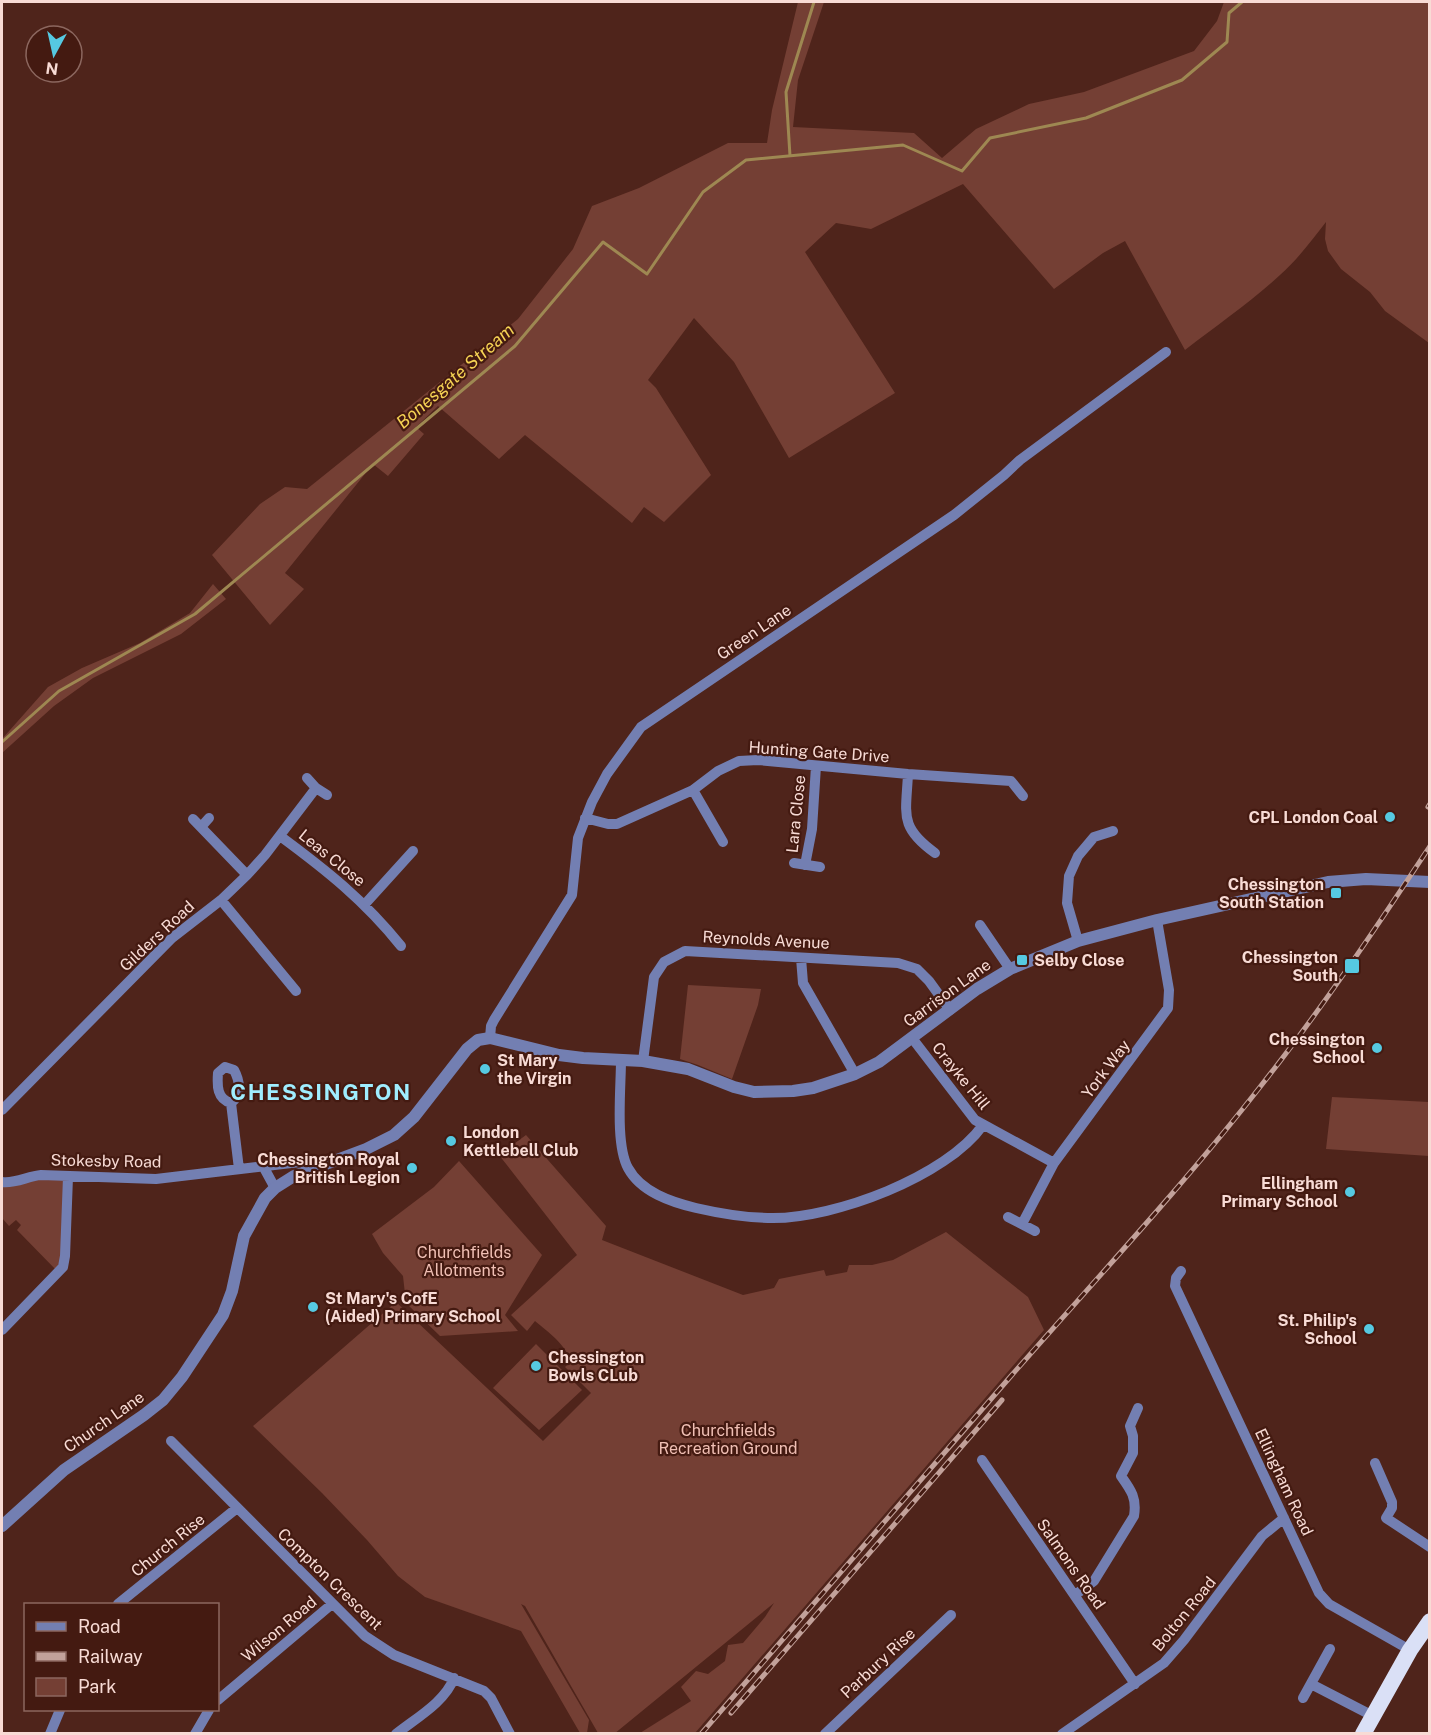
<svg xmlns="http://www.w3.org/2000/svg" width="1431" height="1735" font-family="'Public Sans',sans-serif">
<rect width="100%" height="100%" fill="#4f241b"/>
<path fill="#743f34" d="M798,2H824L798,80L793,127L914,133L942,158L976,129L1029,104L1084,92L1194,51L1217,21L1224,2H1429V343L1385,311L1370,292L1341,269L1328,251L1325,239L1326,222C1312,240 1298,259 1280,275C1251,302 1217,325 1185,350L1125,241L1103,253L1054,289L963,184L871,229L836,223L805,252L895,393L789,458L734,362L694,318L648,380L656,388L711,475L664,522L644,507L632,523L525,435L499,459L438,406L416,427L424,434L388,476L373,464L285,573L304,589L270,625L212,555L260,504L285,487L307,489L518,319L573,249L592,206L639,188L728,143H767L772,110Z
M213,584L226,599L181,634L93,678L54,706L2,753V739L48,687L82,668L140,643L190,613Z
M688,985L761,989L758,1005L732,1079L698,1065L680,1059Z
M1332,1097L1429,1102V1156L1326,1149Z
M526,1135L606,1226L602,1240L743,1295L774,1288L779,1279L824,1270L826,1276L847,1272L849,1265H872L893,1260L946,1232L1028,1297L1044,1330L695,1733H640L691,1701L681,1687L696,1671L708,1674L725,1661L728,1645L743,1643L765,1617L774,1603L614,1734L598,1733L525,1606L521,1604L589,1720L587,1733H580L521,1631L425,1597L398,1576L367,1540L322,1493L253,1426L396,1302L543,1441L591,1393L565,1367L570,1362C568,1346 547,1331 535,1321L527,1331L511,1315L577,1255L499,1155Z
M459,1161L542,1255L505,1315L518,1331L440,1336L406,1303L403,1276L383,1253L372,1234L434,1187Z
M68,1177L59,1273L17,1230L21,1225L16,1220L9,1226L2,1218V1182Z
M536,1344L582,1390L539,1430L493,1388Z"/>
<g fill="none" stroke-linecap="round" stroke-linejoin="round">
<path stroke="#9e8852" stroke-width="3" d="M790,156L786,92L814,2
M2,742L59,691L195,614L515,346L603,242L647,274L703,192L746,160L903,145L962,171L990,138L1086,118L1182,80L1227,42L1229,13L1242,2"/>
<path stroke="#737fb2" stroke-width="10" d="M908,774C906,815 899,827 935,853
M316,788L327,795
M693,790L723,842
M585,818L608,824H617L693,790L718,771L739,761L758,760L908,774L1011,781L1023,796
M193,819L247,875
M201,827L209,818
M280,836C326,870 364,900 401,946
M794,863L820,867
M805,865L812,829L816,766
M221,900L296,991
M365,904L413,851
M980,925L1010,969
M1078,941L1067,903L1069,876L1078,856L1094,837L1113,831
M801,958L803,983L855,1074
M490,1038L491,1026L494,1020L572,895L578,838L592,802L607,774L641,727L954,515L1004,475L1020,460L1166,352
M912,1038L975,1120L1054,1163
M621,1060C621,1088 615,1144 628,1168C641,1192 671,1202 696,1208C722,1214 746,1218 773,1218C835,1218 946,1177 983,1125
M643,1061L654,977L664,962L685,951L898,963L917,969L929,981L950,1010
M225,1067L234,1070C240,1081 242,1095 231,1103C217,1099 217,1086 218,1073Z
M231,1103L239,1169
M2,1110L172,938L221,900L247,875L265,855L316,788L307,778
M263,1166L275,1188
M2,1182C15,1184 28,1176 41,1175L156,1179L308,1161L312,1162L315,1168
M1008,1217L1035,1231
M1022,1224L1054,1163L1168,1008L1169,990L1157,920
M1181,1271L1176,1278L1175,1286L1319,1593L1329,1604L1410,1650
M2,1330L63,1267L65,1256L68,1177
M171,1441L365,1636L394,1655L484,1691L491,1698L510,1734
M982,1460L1135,1684
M1375,1463L1392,1502V1508L1386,1518L1430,1547
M1075,1595L1094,1581L1134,1516C1137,1498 1131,1490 1121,1476L1133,1453V1436L1130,1426L1138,1408
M118,1604L237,1508
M1311,1684L1373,1716
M1303,1698L1330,1649
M218,1700L332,1604
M50,1734L60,1710
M195,1734L209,1710
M396,1734C416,1718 445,1702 454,1678
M825,1734L951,1615
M1062,1734L1164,1663L1184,1640L1262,1536L1284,1518"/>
<path stroke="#737fb2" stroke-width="12" d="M2,1526L64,1470L144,1415L163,1400L182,1377L223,1315L232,1291L244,1236L265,1198L275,1188L294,1176L366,1149L394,1135L414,1117L467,1049L478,1040L490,1038L559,1055L583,1058L643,1061L688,1069L734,1087L754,1092L793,1091L813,1088L855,1074L879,1062L977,989L1010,969L1078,941L1157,920L1328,882L1366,879L1430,882"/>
<path stroke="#dae0f6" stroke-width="16" d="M1363,1734L1410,1650L1430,1621"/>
<g stroke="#c2a19a" stroke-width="5">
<path id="rail" d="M1428,807L1430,804
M731,1713L1002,1400
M701,1734C805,1614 907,1495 1011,1376C1095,1280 1182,1187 1260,1087C1321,1010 1376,928 1430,846"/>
</g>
<use href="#rail" stroke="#441a11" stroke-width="3" stroke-dasharray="9" stroke-linecap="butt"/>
</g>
<g fill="#56c9e1" stroke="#441a11" stroke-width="2">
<circle cx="1390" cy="817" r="6"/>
<rect x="1330" y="887" width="12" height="12" rx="3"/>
<rect x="1016" y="954" width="12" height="12" rx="3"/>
<rect x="1344" y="958" width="16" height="16" rx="3"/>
<circle cx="1377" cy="1048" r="6"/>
<circle cx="485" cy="1069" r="6"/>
<circle cx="451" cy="1141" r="6"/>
<circle cx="412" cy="1168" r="6"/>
<circle cx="1350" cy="1192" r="6"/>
<circle cx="313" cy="1307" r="6"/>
<circle cx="1369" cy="1329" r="6"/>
<circle cx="536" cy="1366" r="6"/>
</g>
<g text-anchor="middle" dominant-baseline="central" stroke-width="4.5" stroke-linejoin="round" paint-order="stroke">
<g font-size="16" fill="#f8dbd5" stroke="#441a11">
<text transform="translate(754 632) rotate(-34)">Green Lane</text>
<text transform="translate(819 752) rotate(4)">Hunting Gate Drive</text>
<text transform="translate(796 814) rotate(-84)">Lara Close</text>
<text transform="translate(332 858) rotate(39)">Leas Close</text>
<text transform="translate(157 936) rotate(-43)">Gilders Road</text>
<text transform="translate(766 940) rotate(3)">Reynolds Avenue</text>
<text transform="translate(947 993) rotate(-36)">Garrison Lane</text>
<text transform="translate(1106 1069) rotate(-53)">York Way</text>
<text transform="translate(961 1076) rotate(51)">Crayke Hill</text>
<text transform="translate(106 1161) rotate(1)">Stokesby Road</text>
<text transform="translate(104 1422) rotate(-35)">Church Lane</text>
<text transform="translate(1284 1482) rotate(65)">Ellingham Road</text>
<text transform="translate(168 1545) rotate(-39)">Church Rise</text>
<text transform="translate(1071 1564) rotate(55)">Salmons Road</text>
<text transform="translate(330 1579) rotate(44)">Compton Crescent</text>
<text transform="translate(1184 1614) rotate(-51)">Bolton Road</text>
<text transform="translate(279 1629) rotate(-40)">Wilson Road</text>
<text transform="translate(878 1663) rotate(-43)">Parbury Rise</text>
</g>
<g font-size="16" font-weight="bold" fill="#f8dbd5" stroke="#441a11" text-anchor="end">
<text x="1378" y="817">CPL London Coal</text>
<text x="1324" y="884">Chessington<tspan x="1324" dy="18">South Station</tspan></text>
<text x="1338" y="957">Chessington<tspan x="1338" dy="18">South</tspan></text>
<text x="1034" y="960" text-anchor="start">Selby Close</text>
<text x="1365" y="1039">Chessington<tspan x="1365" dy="18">School</tspan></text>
<text x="497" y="1060" text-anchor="start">St Mary<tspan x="497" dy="18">the Virgin</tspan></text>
<text x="463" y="1132" text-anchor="start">London<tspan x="463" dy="18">Kettlebell Club</tspan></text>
<text x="400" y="1159">Chessington Royal<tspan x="400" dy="18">British Legion</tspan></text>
<text x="1338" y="1183">Ellingham<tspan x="1338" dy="18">Primary School</tspan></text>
<text x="325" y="1298" text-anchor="start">St Mary's CofE<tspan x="325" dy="18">(Aided) Primary School</tspan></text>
<text x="1357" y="1320">St. Philip's<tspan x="1357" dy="18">School</tspan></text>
<text x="548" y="1357" text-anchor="start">Chessington<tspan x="548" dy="18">Bowls CLub</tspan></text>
</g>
<g font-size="16" fill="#f0bfb4" stroke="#441a11">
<text x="464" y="1252">Churchfields<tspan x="464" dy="18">Allotments</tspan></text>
<text x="728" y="1430">Churchfields<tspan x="728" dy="18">Recreation Ground</tspan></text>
</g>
<g font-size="18" font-style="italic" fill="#f5d254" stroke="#441a11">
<text transform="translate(455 376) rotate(-41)">Bonesgate Stream</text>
</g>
<g font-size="22" font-weight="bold" letter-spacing="1.5" fill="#9fedff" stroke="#441a11">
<text x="321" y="1092">CHESSINGTON</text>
</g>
</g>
<rect width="1431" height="1735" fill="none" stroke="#f8dbd5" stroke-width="6"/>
<rect x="24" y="1603" width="195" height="108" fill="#441a11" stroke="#8c675f" stroke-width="1.5"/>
<rect x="36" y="1622" width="30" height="9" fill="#737fb2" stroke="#8c675f" stroke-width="1.5"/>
<text x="78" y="1633" font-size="18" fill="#f8dbd5">Road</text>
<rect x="36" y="1652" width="30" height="9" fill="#c2a19a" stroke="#8c675f" stroke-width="1.5"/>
<text x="78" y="1663" font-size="18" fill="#f8dbd5">Railway</text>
<rect x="36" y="1678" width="30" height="18" fill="#743f34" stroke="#8c675f" stroke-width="1.5"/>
<text x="78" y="1693" font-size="18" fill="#f8dbd5">Park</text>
<g transform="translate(54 54) rotate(188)"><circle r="28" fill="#441a11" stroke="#8c675f" stroke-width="1.5"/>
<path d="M0-4.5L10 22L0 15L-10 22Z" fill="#56c9e1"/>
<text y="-9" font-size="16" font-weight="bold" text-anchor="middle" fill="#f8dbd5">N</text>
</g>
</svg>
